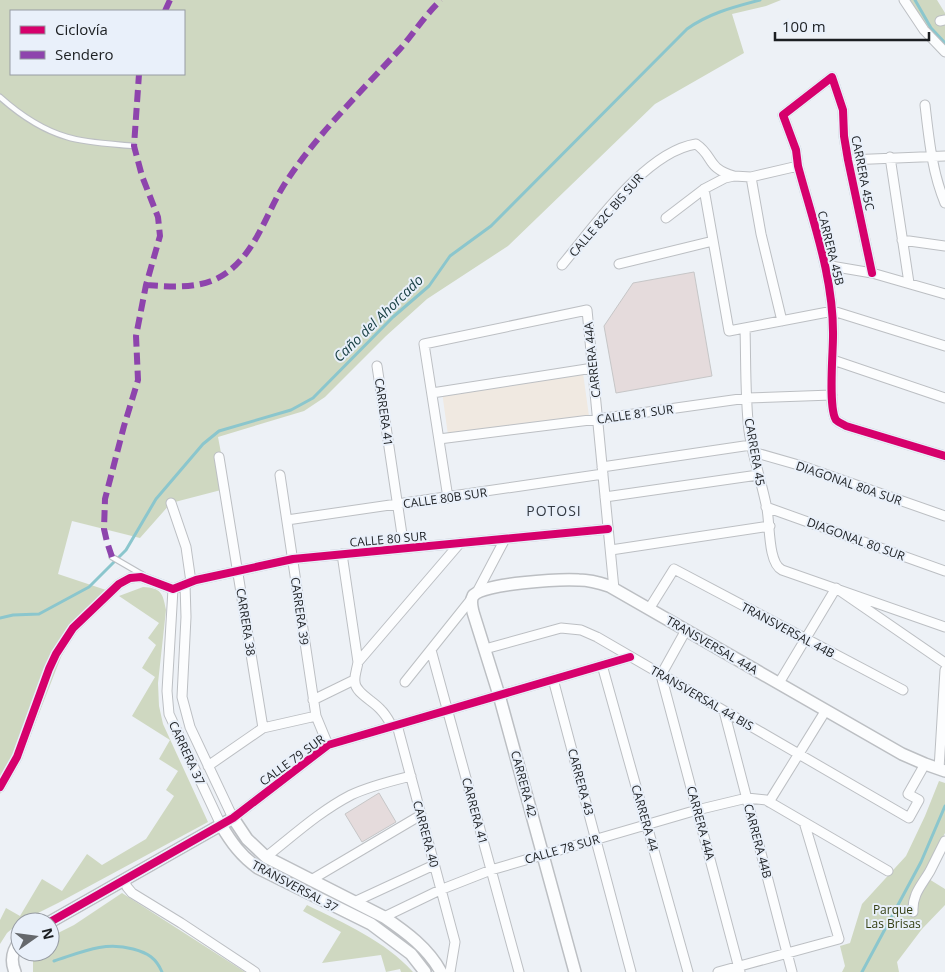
<svg xmlns="http://www.w3.org/2000/svg" width="945" height="972" font-family="'Open Sans',sans-serif">
<rect width="100%" height="100%" fill="#edf1f6"/>
<path fill="#f0e9e1" d="M583,373L589,416L448,435L442,392Z"/>
<path fill="#cfd8c1" fill-rule="evenodd" d="M0,0H781L766,6L732,14L744,53L655,104L508,246L427,299L386,336L325,397L304,411L218,437L221,453L214,456L221,490L171,503L140,538L72,521L58,574L115,593L82,626L71,639L61,657L24,752L0,794ZM11,11H184V74H11Z
M910,0H937L945,13V46L931,32Z
M143,587C161,588 163,593 166,610L158,683L159,706L163,724L208,822L58,903L20,922L7,933L0,944V920L6,908L20,916L42,879L62,891L87,854L102,865L146,839L174,796L166,790L178,771L159,759L170,740L132,716L155,677L142,668L156,645L148,638L159,623L119,596Z
M939,781L945,783V833L924,876L945,889V905L922,929L897,962L899,972H842L845,966L840,946L850,943L862,904L906,856L925,816Z
M122,893L245,972H33V958L35,952H50V937L74,925Z
M307,905C344,923 385,941 413,972H401L400,969L386,972L381,955L322,963L341,932L303,911Z"/>
<g fill="none" stroke-linecap="round" stroke-linejoin="round">
<path stroke="#8bc6cd" stroke-width="3" d="M915,0L931,28L945,43
M0,618L13,615L39,614L89,587L126,550L156,499L203,444L219,431L291,410L313,398L393,317L429,286L450,256L491,226L687,29C709,13 734,7 760,0
M54,961C82,952 104,941 133,949C148,953 156,958 162,972
M862,972L921,862L945,806"/>
</g>
<path fill="#e5dbdc" stroke="#c6c6c7" d="M694,272L712,376L616,393L604,326L633,283Z
M379,793L396,822L362,842L345,814Z"/>
<g fill="none" stroke-linecap="round" stroke-linejoin="round">
<g stroke="#bcbfc3" stroke-width="7">
<path id="service" d="M0,97C19,114 43,130 67,137C86,143 114,144 134,146
M112,557L143,575"/>
</g>
<g stroke="#bcbfc3" stroke-width="11">
<path id="minor" d="M904,0L924,30L945,52
M940,21L945,20
M925,105C929,139 932,172 945,203
M890,157L909,283
M848,160L945,156
M751,177L761,234L782,321
M704,189L729,331L833,311L945,346
M666,218L704,189L725,178L734,176L751,177L798,166
M902,240L945,246
M619,264L713,241
M562,265C594,227 645,152 696,144C714,156 706,168 734,176
M825,265L872,273L945,294
M872,273L848,160L844,136L843,110L832,77L783,115L796,150L798,166C813,222 834,278 833,337C833,353 828,408 836,420C839,423 843,424 846,426L945,456
M745,328C746,362 745,397 749,431C753,458 762,483 767,509C770,525 768,563 782,570L945,627
M833,360L945,398
M377,366L404,548
M432,393L593,368
M439,439L598,419L747,398L832,395
M753,452L802,466L945,516
M219,457L263,728
M602,467L751,445
M280,475L316,716L328,745
M605,497L758,475
M448,498L424,344L587,310L614,589
M171,503L186,547L191,582
M766,507L945,571
M287,520L603,474
M611,550L770,526
M342,554L358,662C357,669 354,676 355,682C355,693 374,701 381,710C386,715 389,721 392,726
M185,584L186,617L182,697L190,727L233,818L328,745L630,657
M173,589L167,691L169,714L221,825
M476,594L505,539
M649,609L674,569L903,690
M686,630L661,675L740,972
M485,649L561,628L581,630L597,637L909,818L919,800L908,794L925,764
M431,650L519,972
M358,662L460,543
M602,665L688,972
M553,679L631,972
M405,682L473,597
M779,683L836,588L945,663
M313,700L354,680
M724,711L792,972
M397,725L455,942L450,972
M208,766L263,728L316,716
M939,769L945,670
M0,787L17,757L49,669L56,654L73,628L119,584L130,578L141,577L173,589L196,580L293,559L608,529
M769,802L826,710
M266,857C294,835 320,811 351,795C370,786 391,781 411,776
M124,880L127,887L132,893L181,923L255,972
M311,880L421,815
M354,902L434,865
M913,912C912,894 922,885 930,871C935,861 940,851 945,841
M384,917L440,890L491,870L697,810L747,798L766,800L888,871
M718,972L839,939L804,822"/>
</g>
<g stroke="#bcbfc3" stroke-width="14">
<path id="tertiary" d="M221,825C231,842 241,856 258,868L371,924L411,954L425,972
M50,922L233,818L247,839L266,857L384,917C406,932 428,948 441,972
M15,972C10,960 12,951 20,941
M575,972L499,695L473,612C472,607 470,601 473,596C482,583 562,579 579,580C590,580 600,583 609,586L902,754L925,764L945,771"/>
</g>
<use href="#service" stroke="#fcfdfe" stroke-width="4.5"/>
<use href="#minor" stroke="#fcfdfe" stroke-width="9"/>
<use href="#tertiary" stroke="#fcfdfe" stroke-width="11"/>
<path stroke="#8e44ad" stroke-width="6" stroke-dasharray="12 6" stroke-linecap="butt" d="M165,11L170,0
M146,285C174,287 205,290 229,271C257,249 266,214 284,185C316,135 360,93 400,49C414,33 425,15 441,0
M112,557L107,542L104,529L105,499L124,426L138,380L136,336L146,285L160,236L158,217L142,176L134,146L139,74"/>
<g stroke="#e9f0fa" stroke-width="11">
<path id="cycleway" d="M872,273L848,160L844,136L843,110L832,77L783,115L796,150L798,166C813,222 834,278 833,337C833,353 828,408 836,420C839,423 843,424 846,426L945,456
M0,787L17,757L49,669L56,654L73,628L119,584L130,578L141,577L173,589L196,580L293,559L608,529
M50,922L233,818L328,745L630,657"/>
</g>
<use href="#cycleway" stroke="#d6006c" stroke-width="8"/>
</g>
<g text-anchor="middle" dominant-baseline="central" stroke-width="4" stroke-linejoin="round" paint-order="stroke">
<g font-size="12" fill="#1c1f22" stroke="#e9f0fa">
<text transform="translate(863 173) rotate(79)">CARRERA 45C</text>
<text transform="translate(606 215) rotate(-49)">CALLE 82C BIS SUR</text>
<text transform="translate(831 248) rotate(76)">CARRERA 45B</text>
<text transform="translate(592 360) rotate(-96)">CARRERA 44A</text>
<text transform="translate(384 412) rotate(82)">CARRERA 41</text>
<text transform="translate(635 414) rotate(-8)">CALLE 81 SUR</text>
<text transform="translate(755 452) rotate(80)">CARRERA 45</text>
<text transform="translate(849 483) rotate(19)">DIAGONAL 80A SUR</text>
<text transform="translate(445 498) rotate(-8)">CALLE 80B SUR</text>
<text transform="translate(388 539) rotate(-5)">CALLE 80 SUR</text>
<text transform="translate(856 539) rotate(20)">DIAGONAL 80 SUR</text>
<text transform="translate(300 611) rotate(82)">CARRERA 39</text>
<text transform="translate(246 622) rotate(81)">CARRERA 38</text>
<text transform="translate(788 630) rotate(28)">TRANSVERSAL 44B</text>
<text transform="translate(712 645) rotate(30)">TRANSVERSAL 44A</text>
<text transform="translate(702 698) rotate(30)">TRANSVERSAL 44 BIS</text>
<text transform="translate(187 753) rotate(65)">CARRERA 37</text>
<text transform="translate(292 760) rotate(-36)">CALLE 79 SUR</text>
<text transform="translate(581 782) rotate(75)">CARRERA 43</text>
<text transform="translate(524 784) rotate(75)">CARRERA 42</text>
<text transform="translate(475 811) rotate(75)">CARRERA 41</text>
<text transform="translate(645 818) rotate(74)">CARRERA 44</text>
<text transform="translate(701 823) rotate(75)">CARRERA 44A</text>
<text transform="translate(426 834) rotate(75)">CARRERA 40</text>
<text transform="translate(758 841) rotate(75)">CARRERA 44B</text>
<text transform="translate(562 849) rotate(-16)">CALLE 78 SUR</text>
<text transform="translate(295 886) rotate(28)">TRANSVERSAL 37</text>
</g>
<g font-size="12" fill="#333e11" stroke="#e9f0fa">
<text x="893" y="909">Parque<tspan x="893" dy="14">Las Brisas</tspan></text>
</g>
<g font-size="14" font-style="italic" fill="#1a4145" stroke="#e9f0fa">
<text transform="translate(378 318) rotate(-44)">Caño del Ahorcado</text>
</g>
<g font-size="14" letter-spacing="1" fill="#333941" stroke="#e9f0fa">
<text x="554" y="510">POTOSI</text>
</g>
</g>
<rect x="10" y="10" width="175" height="65" fill="#e9f0fa" stroke="#979ca4"/>
<rect x="20" y="26" width="25" height="8" fill="#d6006c" stroke="#979ca4"/>
<text x="55" y="35" font-size="15" fill="#1c1f22">Ciclovía</text>
<rect x="20" y="51" width="25" height="8" fill="#8e44ad" stroke="#979ca4"/>
<text x="55" y="60" font-size="15" fill="#1c1f22">Sendero</text>
<g transform="translate(35 937) rotate(76)"><circle r="24" fill="#e9f0fa" stroke="#979ca4"/>
<path d="M0-4L9 19L0 12L-9 19Z" fill="#65686c"/>
<text y="-8" font-size="14" font-weight="bold" text-anchor="middle" fill="#1c1f22">N</text>
</g>
<path d="M775 32v8h154v-8" fill="none" stroke="#1c1f22" stroke-width="2.5"/>
<text x="782" y="32" font-size="15" fill="#1c1f22" stroke="#e9f0fa" stroke-width="4" paint-order="stroke">100 m</text>
</svg>
